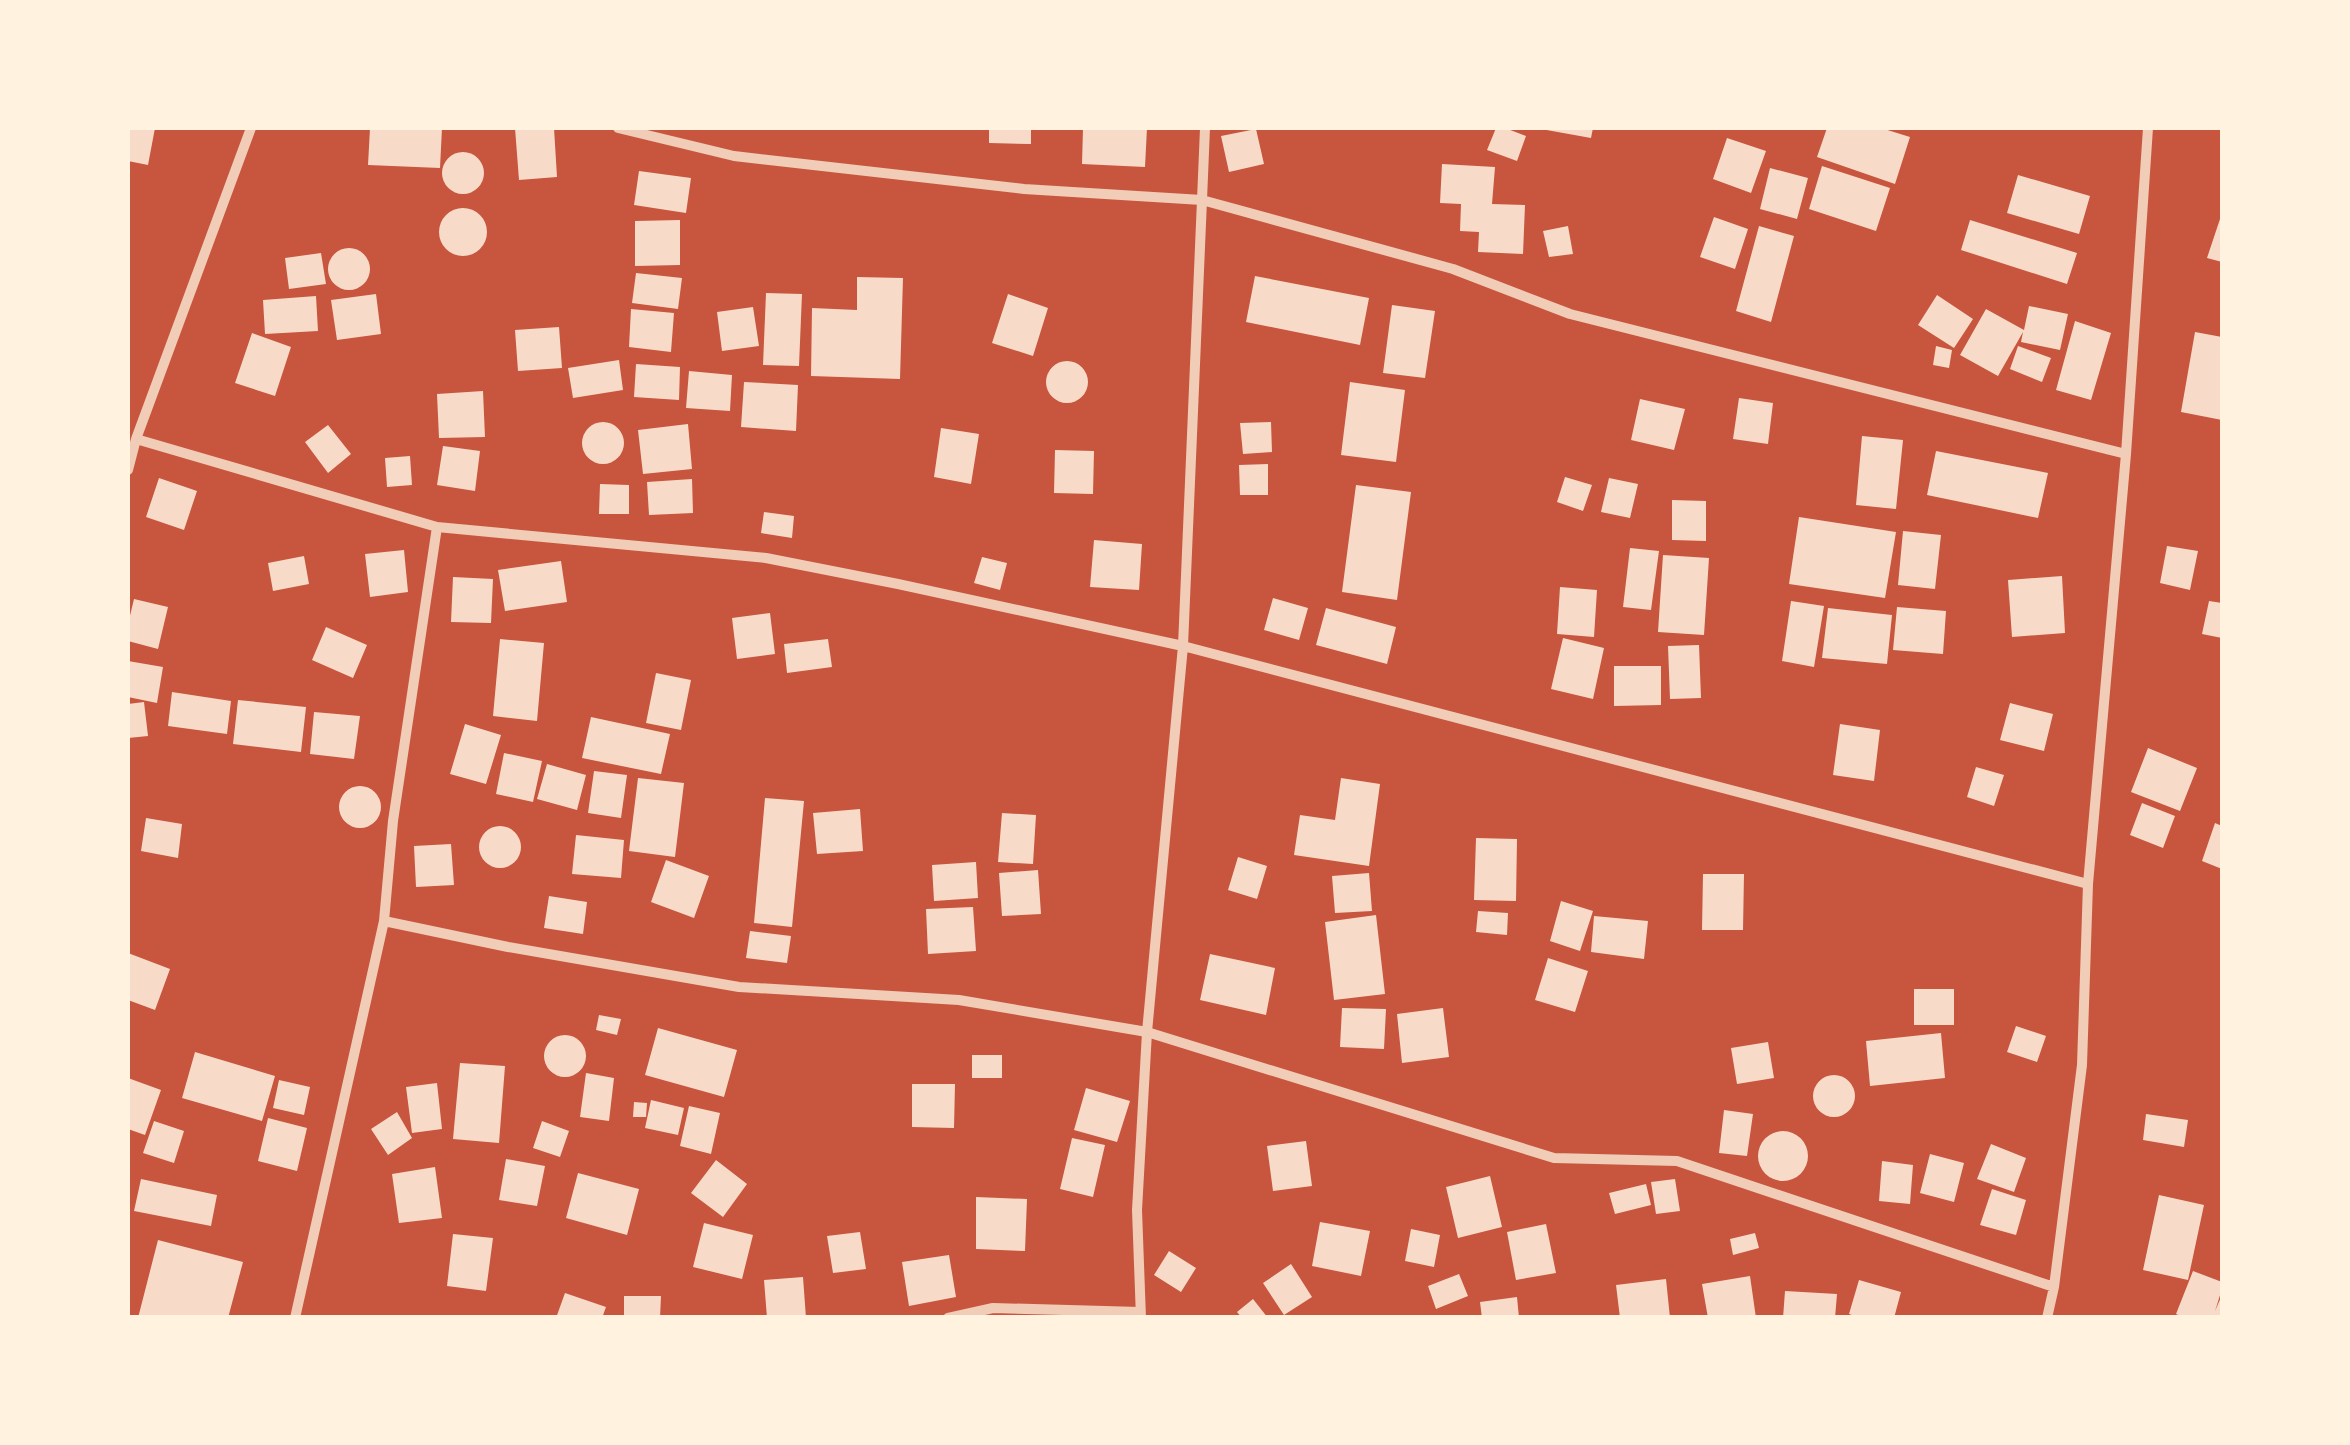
<svg xmlns="http://www.w3.org/2000/svg" width="2350" height="1445" font-family="Commissioner,sans-serif">
<rect width="100%" height="100%" fill="#c8553d"/>
<path fill="#f7dbc8" d="M128,128H155L148,165L128,161Z
M370,128H442L440,168L368,165Z
M515,128H554L557,177L519,180Z
M989,128H1031V144L989,143Z
M1083,128H1147L1145,167L1082,164Z
M1496,128H1505L1526,136L1517,161L1487,150Z
M1541,128H1593L1591,138L1541,129Z
M1827,128H1881L1910,137L1895,184L1817,157Z
M1256,129L1264,164L1229,172L1221,136Z
M1727,138L1766,151L1751,193L1713,179Z
M442 173a21 21 0 1 1 42 0a21 21 0 1 1-42 0Z
M1442,164L1495,167L1492,204L1525,205L1523,254L1478,252L1479,232L1460,231L1461,204L1440,203Z
M1822,166L1890,188L1876,231L1809,209Z
M1770,168L1808,178L1797,219L1760,209Z
M639,171L691,178L686,213L634,205Z
M2018,175L2090,196L2079,234L2007,213Z
M439 232a24 24 0 1 1 48 0a24 24 0 1 1-48 0Z
M2222,213V262L2207,258Z
M1714,217L1748,229L1735,269L1700,257Z
M680,220V265L635,266V221Z
M1970,220L2077,253L2067,284L1961,250Z
M1568,226L1573,254L1549,257L1543,231Z
M1759,226L1794,236L1771,322L1736,311Z
M328 269a21 21 0 1 1 42 0a21 21 0 1 1-42 0Z
M321,253L326,284L289,289L285,258Z
M636,273L682,278L678,309L632,303Z
M1255,276L1369,298L1360,345L1246,322Z
M857,277L903,278L900,379L811,376L812,308L857,310Z
M766,293L802,294L799,366L763,365Z
M376,294L381,334L337,340L331,300Z
M1008,294L1048,308L1033,356L992,343Z
M1937,295L1973,319L1954,348L1918,325Z
M316,296L318,331L265,334L263,300Z
M1392,305L1435,311L1425,378L1383,373Z
M2029,306L2068,314L2060,350L2021,342L2023,332L1998,376L1960,355L1986,309L2024,330Z
M753,307L759,346L722,351L717,312Z
M631,309L674,313L671,352L629,347Z
M2075,321L2111,333L2091,400L2056,390Z
M559,327L562,368L518,371L515,330Z
M2195,332L2222,337V420L2181,412Z
M252,333L291,347L275,396L235,383Z
M1936,346L1952,350L1949,368L1933,365Z
M2018,346L2051,358L2042,382L2010,369Z
M619,360L623,390L573,398L568,368Z
M1046 382a21 21 0 1 1 42 0a21 21 0 1 1-42 0Z
M636,364L680,367L679,400L634,397Z
M689,371L732,375L730,411L686,408Z
M744,382L798,385L796,431L741,427Z
M1350,382L1405,390L1396,462L1341,455Z
M483,391L485,437L439,438L437,394Z
M1739,398L1773,403L1768,444L1733,439Z
M1640,399L1685,409L1674,450L1631,440Z
M582 443a21 21 0 1 1 42 0a21 21 0 1 1-42 0Z
M1271,422L1272,452L1243,454L1240,423Z
M688,424L692,469L643,474L638,430Z
M328,425L351,454L328,473L305,442Z
M941,428L979,434L971,484L934,477Z
M1862,436L1903,440L1896,509L1856,505Z
M443,446L480,451L475,491L437,485Z
M1055,450L1094,451L1093,494L1054,493Z
M1936,451L2048,473L2038,518L1927,495Z
M410,456L412,485L387,487L385,458Z
M1268,464V495H1240L1239,465Z
M1565,477L1592,485L1583,511L1557,502Z
M159,478L197,491L184,530L146,517Z
M1609,478L1638,484L1630,518L1601,512Z
M692,479L693,513L649,515L647,482Z
M600,484L629,485V514H599Z
M1356,485L1411,492L1397,600L1342,592Z
M1672,500L1706,501V541L1672,540Z
M764,512L794,516L792,538L761,533Z
M1799,517L1896,532L1885,598L1789,584Z
M1903,531L1941,535L1935,589L1898,585Z
M1094,540L1142,544L1139,590L1090,587Z
M2167,546L2198,551L2190,590L2160,583Z
M1630,548L1659,551L1651,610L1623,607Z
M404,550L408,592L370,597L365,554Z
M1663,555L1709,558L1704,635L1658,632Z
M304,556L309,584L273,591L268,563Z
M982,557L1007,563L1000,590L974,583Z
M561,561L567,602L505,611L498,570Z
M2062,576L2065,633L2012,637L2008,580Z
M453,577L493,579L491,623L451,622Z
M1560,587L1597,590L1594,637L1557,634Z
M1273,598L1308,608L1299,640L1264,630Z
M134,599L168,607L158,649L128,641V624Z
M1791,601L1824,606L1814,667L1782,661Z
M2209,601L2222,603V638L2202,634Z
M1897,607L1946,611L1943,654L1893,650Z
M1326,608L1396,627L1387,664L1316,645Z
M1828,608L1892,615L1887,664L1822,658Z
M770,613L775,654L737,659L732,618Z
M326,627L367,645L353,678L312,660Z
M1563,638L1604,648L1593,699L1551,689Z
M500,639L544,643L537,721L493,716Z
M828,639L832,667L787,673L784,644Z
M1699,645L1701,698L1670,699L1668,646Z
M128,661L163,667L157,703L128,697Z
M1614,666H1661V705L1614,706Z
M656,673L691,680L681,730L646,723Z
M172,692L231,701L227,734L168,726Z
M238,700L306,707L301,752L233,744Z
M144,702L148,736L128,738V704Z
M2010,703L2053,714L2044,751L2000,740Z
M314,712L360,716L354,759L310,754Z
M591,717L670,734L661,774L582,758Z
M465,724L501,735L486,784L450,774Z
M1840,724L1880,730L1874,781L1833,775Z
M2148,748L2197,768L2180,811L2131,792Z
M504,753L542,761L533,802L496,794Z
M547,764L586,775L577,810L537,799Z
M1976,767L2004,775L1994,806L1967,797Z
M594,771L627,775L621,818L588,813Z
M638,778L684,783L675,857L629,851Z
M1341,778L1380,784L1369,866L1294,855L1300,815L1335,820Z
M339 807a21 21 0 1 1 42 0a21 21 0 1 1-42 0Z
M765,798L804,801L792,927L754,923Z
M2142,803L2175,816L2163,848L2130,835Z
M860,809L863,851L817,854L813,813Z
M1002,813L1036,815L1033,864L998,862Z
M146,818L182,824L178,858L141,851Z
M2215,823L2222,826V869L2202,861Z
M479 847a21 21 0 1 1 42 0a21 21 0 1 1-42 0Z
M576,835L624,840L621,878L572,874Z
M1476,838L1517,839L1516,901L1474,900Z
M451,844L454,885L416,887L414,846Z
M1238,857L1267,866L1257,899L1228,890Z
M666,860L709,876L694,918L651,902Z
M976,862L978,898L934,901L932,865Z
M1038,870L1041,914L1002,916L999,873Z
M1369,873L1372,911L1335,913L1332,876Z
M1703,874H1744L1743,930H1702Z
M549,896L587,902L583,934L544,928Z
M1561,901L1593,911L1580,951L1550,941Z
M973,907L976,951L928,954L926,909Z
M1478,911L1508,913L1507,935L1476,932Z
M1376,915L1385,994L1334,1000L1325,922Z
M1594,916L1648,921L1644,959L1591,952Z
M750,931L791,936L787,963L746,958Z
M128,953L170,969L155,1010L128,1000Z
M1210,954L1275,968L1266,1015L1200,1000Z
M1548,958L1588,971L1575,1012L1535,1000Z
M1914,989H1954V1025H1914Z
M1342,1008L1386,1009L1384,1049L1340,1047Z
M1443,1008L1449,1057L1402,1063L1397,1014Z
M599,1015L621,1019L617,1035L596,1030Z
M2016,1026L2046,1036L2037,1062L2007,1052Z
M658,1028L737,1050L724,1097L645,1075Z
M1941,1033L1945,1078L1870,1086L1866,1041Z
M544 1056a21 21 0 1 1 42 0a21 21 0 1 1-42 0Z
M1768,1042L1774,1078L1737,1084L1731,1048Z
M195,1052L275,1076L262,1121L182,1098Z
M972,1055H1002V1078H972Z
M460,1063L505,1066L499,1143L453,1139Z
M586,1073L614,1078L609,1121L580,1117Z
M1813 1096a21 21 0 1 1 42 0a21 21 0 1 1-42 0Z
M128,1078L161,1090L145,1135L128,1129Z
M279,1080L310,1087L304,1115L273,1108Z
M437,1083L442,1129L412,1133L406,1087Z
M912,1084H955L954,1128L912,1127Z
M1086,1088L1130,1101L1117,1142L1074,1130Z
M651,1100L684,1108L678,1135L645,1128Z
M634,1102L647,1103L646,1117H633Z
M689,1106L720,1113L711,1154L680,1146Z
M1724,1110L1753,1114L1747,1156L1719,1153Z
M397,1112L412,1138L388,1155L371,1129Z
M2146,1114L2188,1120L2184,1147L2143,1140Z
M268,1118L307,1128L297,1171L258,1161Z
M154,1121L184,1131L174,1163L143,1153Z
M542,1121L569,1131L560,1157L533,1148Z
M1758 1156a25 25 0 1 1 50 0a25 25 0 1 1-50 0Z
M1072,1138L1105,1145L1093,1197L1060,1189Z
M1306,1141L1312,1186L1273,1191L1267,1146Z
M1991,1144L2026,1158L2014,1192L1977,1179Z
M1930,1154L1964,1163L1954,1202L1920,1193Z
M506,1159L545,1166L537,1206L499,1200Z
M716,1160L747,1184L723,1217L691,1193Z
M1882,1161L1913,1165L1910,1204L1879,1201Z
M435,1167L442,1218L399,1223L392,1174Z
M578,1173L639,1189L627,1235L566,1218Z
M1490,1176L1502,1227L1458,1238L1446,1187Z
M141,1179L217,1195L211,1226L134,1211Z
M1675,1179L1680,1211L1656,1214L1651,1182Z
M1646,1184L1651,1205L1615,1214L1609,1193Z
M1992,1189L2026,1200L2016,1235L1980,1225Z
M2159,1195L2204,1205L2188,1280L2143,1270Z
M976,1197L1027,1199L1025,1251L976,1249Z
M1320,1222L1370,1231L1361,1276L1312,1266Z
M704,1223L753,1235L742,1279L693,1267Z
M1546,1224L1556,1273L1516,1280L1507,1232Z
M1411,1229L1440,1235L1434,1267L1405,1261Z
M860,1232L866,1269L833,1273L827,1236Z
M1755,1233L1759,1248L1733,1255L1730,1239Z
M453,1234L493,1238L486,1291L447,1286Z
M158,1240L243,1262L228,1318H138Z
M1169,1251L1196,1268L1181,1292L1154,1275Z
M949,1255L956,1297L909,1306L902,1262Z
M1291,1264L1312,1297L1284,1315L1263,1283Z
M2193,1271L2222,1282V1289L2215,1311L2222,1295V1318H2185L2176,1314Z
M1459,1274L1468,1296L1436,1309L1428,1286Z
M1750,1276L1756,1318H1708L1702,1284Z
M803,1277L806,1318H767L764,1280Z
M1666,1279L1670,1318H1620L1616,1285Z
M1859,1280L1901,1292L1894,1318H1860L1849,1314Z
M1785,1291L1837,1294L1835,1318H1783Z
M565,1293L606,1307L602,1318H556Z
M624,1296H661L660,1318H624Z
M1517,1297L1519,1318H1482L1480,1302Z
M1253,1299L1268,1318H1242L1237,1312Z"/>
<g fill="none" stroke-linecap="round" stroke-linejoin="round">
<path stroke="#f1ccb7" stroke-width="10" d="M618,128L734,156L1024,189L1202,200L1183,646L1147,1032L1554,1158L1677,1161L2054,1287L2047,1318
M1205,128L1202,200L1453,269L1570,314L2126,454
M136,439L437,527L393,821L384,921L295,1318
M128,470L136,439L251,128
M437,527L766,558L898,584L1183,646L2088,884
M384,921L508,947L739,987L959,1000L1147,1032L1137,1210L1141,1318
M2054,1287L2082,1065L2088,884L2126,454L2148,128
M948,1318L993,1308L1140,1312"/>
</g>
<rect width="2350" height="1445" fill="none" stroke="#fff3e0" stroke-width="260"/>
</svg>
